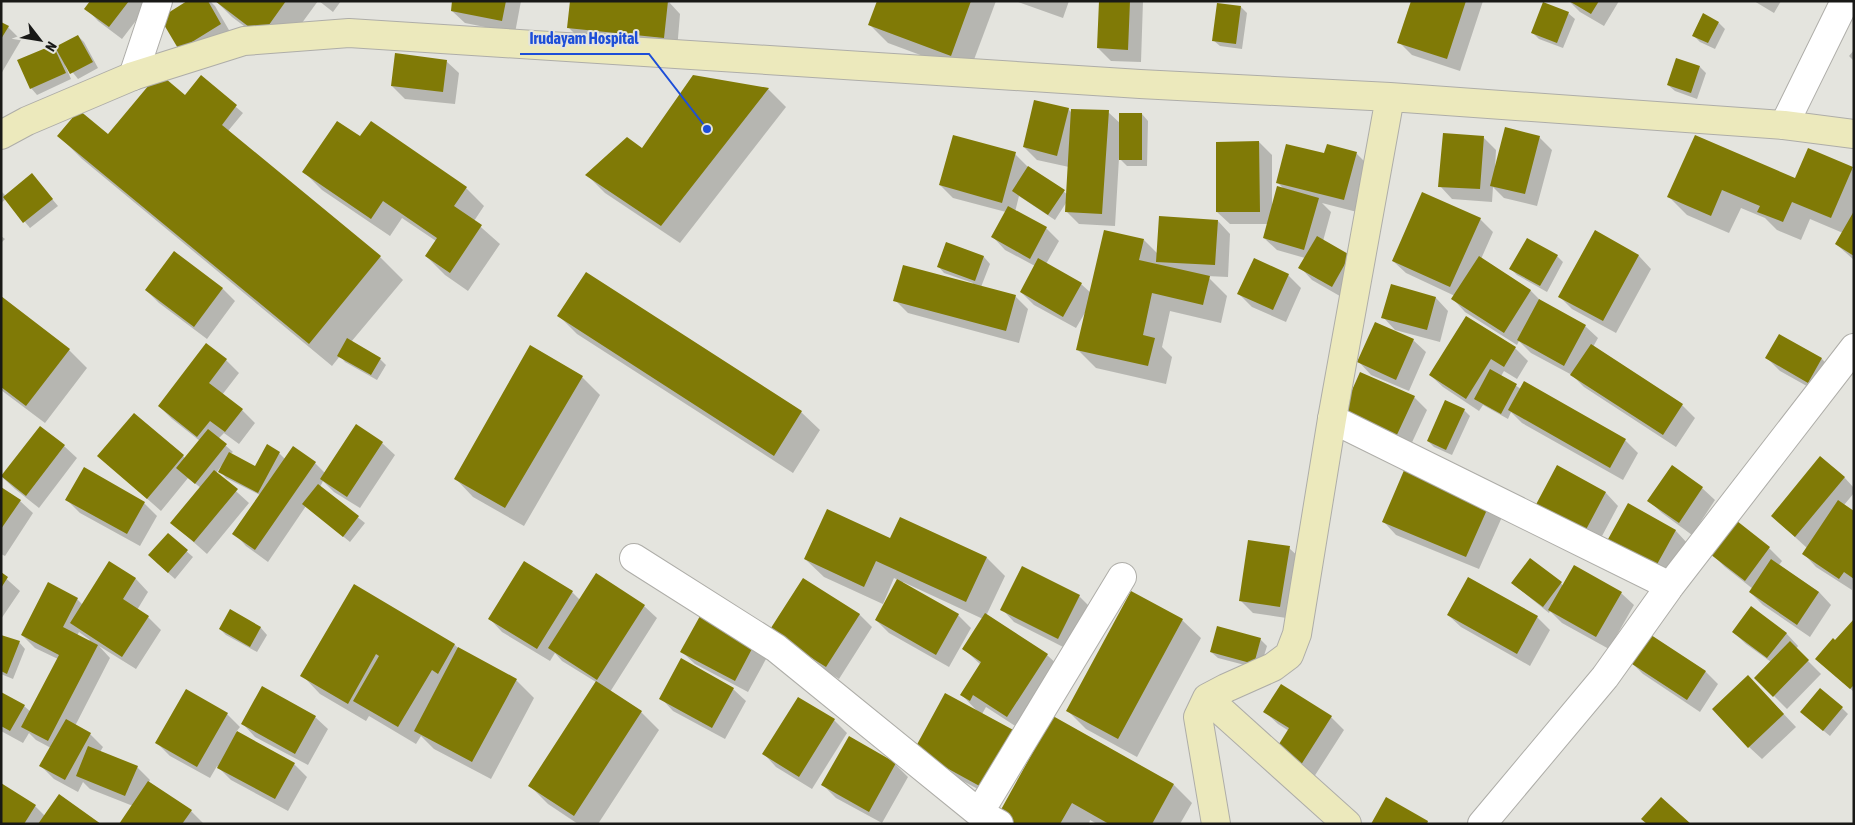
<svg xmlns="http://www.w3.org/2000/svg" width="1855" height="825" font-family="'Asap Condensed',sans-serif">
<rect width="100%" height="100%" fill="#e4e4de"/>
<path fill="#0003" fill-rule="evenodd" d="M91,1H151L122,39L98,21L86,8Z
M190,1H210L215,6L233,37L180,49Z
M216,1H318L280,53L232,17Z
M319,1H341L333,12Z
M454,1H521L515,33L465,23L452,11Z
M668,1L680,14L677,50L581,40L568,27Z
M879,1H996L969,73L888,43L870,25Z
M1015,1H1069L1063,18Z
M1100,1H1143L1141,62L1111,61L1098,48Z
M1412,1H1483L1460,71L1412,55L1399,42Z
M1569,1H1619L1604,26L1580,12Z
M1754,1H1781L1774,13Z
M1241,7L1247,13L1242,49L1220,46L1213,40Z
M1568,13L1575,19L1563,48L1539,39L1533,33Z
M1,23L8,27L21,40L1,74Z
M1719,23L1725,29L1715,49L1700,42L1693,35Z
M78,36L84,42L98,68L78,79L66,64L65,65L71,79L37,95L31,88L53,46L55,49Z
M1854,50V61L1849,56Z
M446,61L459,73L455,104L405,99L392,86Z
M1700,67L1706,73L1697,99L1675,91L1668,85Z
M694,76L768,89L786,107L680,243L605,193L587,175L643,150Z
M201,77L243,113L228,131L380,257L403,280L351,342L380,359L386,365L377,380L345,362L340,356L332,366L82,159L59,136H109L192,102Z
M1068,109L1072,113L1108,112L1121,124L1142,114L1148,121L1147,166H1127L1119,158L1115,226L1079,224L1066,211V203L1055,220L1019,196L1015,212L1046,228L1059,241L1046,264L1081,284L1091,293L1144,240L1158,254L1218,221L1230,234L1228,277L1207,276L1227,296L1221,323L1170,311L1162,347L1172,357L1166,384L1096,368L1078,350L1086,311L1076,328L1034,305L1021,292L1035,266L1005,250L993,237L1006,212L953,198L940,185L1015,154L1028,167L1067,194L1069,167L1037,160L1024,147Z
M1483,137L1496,150L1495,169L1539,137L1552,150L1537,206L1504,198L1493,187L1492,202L1452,199L1440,186Z
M361,138L466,188L484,206L474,221L500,244L468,291L445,275L426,256L436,241L402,218L390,236L322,190L304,172Z
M1259,142L1272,155V205L1284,189L1277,182L1324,155L1356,153L1369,166L1357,212L1322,203L1331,212L1323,241L1350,256L1345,299L1312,280L1300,267L1305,258L1277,250L1264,238L1268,224H1230L1217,212Z
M1852,169L1854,170V260L1836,244L1843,233L1810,219L1801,240L1777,230L1765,218L1741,208L1729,233L1687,215L1669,197L1796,180Z
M32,175L58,206L30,228L6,199L1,203V191L6,196Z
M1480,219L1493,232L1481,259L1531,291L1541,301L1585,326L1598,338L1593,347L1682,405L1695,418L1676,447L1584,387L1572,375L1531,353L1519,341L1517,345L1465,312L1453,299L1455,296L1406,273L1393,261Z
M1595,232L1639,256L1651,269L1616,333L1572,309L1560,297Z
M1,236L5,239L1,243Z
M946,243L984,257L990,264L981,287L1015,296L1028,309L1019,343L908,313L895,300L972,285L973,283L944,273L938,266Z
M175,253L223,289L235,301L207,339L159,303L146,290Z
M1557,256L1563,262L1547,292L1517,275L1511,269Z
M1288,275L1301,288L1286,322L1252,307L1239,294Z
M1,298L69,350L87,368L45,423L1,390Z
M1436,298L1448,311L1440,342L1395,330L1383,317Z
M559,316L801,412L820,430L793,473L577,334Z
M1466,317L1515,348L1528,361L1517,379L1504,371L1501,376L1521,389L1524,383L1625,440L1638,453L1623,480L1522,423L1511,412L1508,419L1483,405L1479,411L1443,387L1430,375Z
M1780,336L1822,359L1834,372L1821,394L1780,371L1767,358Z
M1413,340L1426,352L1409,391L1371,375L1359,362Z
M206,345L226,360L239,373L222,395L242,410L255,423L239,444L224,433L218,439L233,452L230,454L255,468L279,453L285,459L315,463L325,473L382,443L395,455L360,508L334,492L323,481L320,487L365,523L350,542L306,506L268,562L246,546L234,533L260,495L226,478L220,471L222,465L216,473L249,503L207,554L172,523L201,488L188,478L161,511L99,456H183L186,459L200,441L172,419L159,406Z
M582,377L600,395L524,526L473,497L455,478Z
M1414,397L1427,410L1408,451L1355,428Z
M1464,410L1470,416L1452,455L1434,447L1428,441Z
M64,446L77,458L39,508L15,489L2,477Z
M1557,467L1606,493L1618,506L1594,551Z
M1406,470L1502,517L1479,569L1396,535L1384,522Z
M1844,477L1854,488V493L1844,505L1854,512L1852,590L1816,567L1804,554L1807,548L1772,516Z
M1,488L20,501L33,513L5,556L1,554Z
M1702,488L1715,500L1692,535L1662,513L1649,501Z
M67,500L144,503L157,516L140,546L80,513Z
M1628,505L1676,531L1688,544L1668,580L1621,553Z
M1737,523L1769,548L1782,561L1779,565L1819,592L1831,605L1810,637L1763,605L1750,592L1753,589L1725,567L1712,554Z
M168,535L193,557L175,579L156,562Z
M891,539L987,558L1005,576L986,616L1047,655L1060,667L1020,729L986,707L982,714L998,800L928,762L977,711L962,695L981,665L964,649L983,619L903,582L902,584L958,615L971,628L949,667L889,633L876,620L885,605L824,577L805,559ZM894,578L898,580L885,605L883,604Z
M1289,548L1302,560L1293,619L1253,613L1240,600Z
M110,563L136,579L148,592L137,610L148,617L161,630L136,669L99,646L110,658L75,726L90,734L103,747L100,752L137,767L150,780L149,782L191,811L204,824H121L133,806L90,789L83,782L78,792L54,779L41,766L51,748L36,740L29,733L23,743L1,731V693L24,706L31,712L58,659L35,648L22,635L77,599L83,605ZM79,632L90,640L89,641L77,636Z
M1,574L20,591L1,619Z
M1512,583H1561L1563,586L1621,593L1634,605L1609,649L1562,623L1550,611L1549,613Z
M354,586L455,645L459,649L516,680L534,698L491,779L434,749L421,736L416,744L369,716L366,721L320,694L302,675Z
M572,592L580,600L644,606L657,618L610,692L641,712L659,730L598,824H578L548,804L530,786L596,682L562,661L555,653L550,661L502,632L490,619Z
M1079,596L1092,609L1071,651L1014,622L1002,609Z
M231,611L261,628L267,635L257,652L226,635L220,629Z
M859,614L872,627L839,679L783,644Z
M1448,615L1537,617L1550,630L1530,666L1461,627Z
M1182,620L1201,638L1137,757L1086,729L1068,711Z
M1854,621V692L1816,659L1836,642Z
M1733,632L1786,633L1798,646L1796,649L1821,674L1787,709L1756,678L1771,662L1746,644Z
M1,636L19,642L25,649L13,679L1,674Z
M1260,639L1267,646L1260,669L1218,658L1211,652Z
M753,646L766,659L748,692L695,664L682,652Z
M1631,662L1706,672L1718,684L1700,712L1643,674Z
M733,689L746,701L725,739L673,711L661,698Z
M1760,689L1796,727L1762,759L1749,747Z
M1842,708L1848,714L1830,736L1808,718Z
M1265,712L1331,717L1344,730L1312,780L1289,765V731L1278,724Z
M227,714L240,727L236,732L294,764L307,777L288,811L231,780L217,766L210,778L170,756L157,743Z
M315,717L328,729L308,765L255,737L243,724Z
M834,720L847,733L812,789L776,767L764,754Z
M895,764L908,777L882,823L836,798L823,785Z
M1,785L35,806L45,816L99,824H1Z
M1174,785L1192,803L1180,824H1097L1090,820L1089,824H1008L999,815Z"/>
<path fill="#807a06" d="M90,1H129L109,27L84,9Z
M187,1H208L221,24L179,50L160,18Z
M215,1H286L261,36Z
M452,1H506L502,21L451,11Z
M570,1H668L664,38L567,28Z
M877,1H971L951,56L868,25Z
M1099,1H1130L1128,50L1097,48Z
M1411,1H1466L1447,59L1397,43Z
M1569,1H1599L1591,14Z
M1543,2L1569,12L1557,43L1531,33Z
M1217,3L1241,6L1236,44L1212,41Z
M1703,13L1719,22L1708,43L1692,36Z
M1,22L9,26L1,39Z
M78,35L93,62L70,74L55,47Z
M53,45L66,73L30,89L17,60Z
M395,53L447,60L443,92L391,86Z
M1676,58L1700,66L1691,93L1667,85Z
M159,73L185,95L201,75L237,105L222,125L381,256L309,344L57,136L79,110L108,134Z
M693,75L769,88L661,226L585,175L627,137L642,148Z
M1034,100L1069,108L1057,156L1023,147Z
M1071,109L1109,110L1102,214L1065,212Z
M1119,113H1142V160H1119Z
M337,121L360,136L371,121L467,187L454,206L482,225L450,273L425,256L437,238L383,201L371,219L302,172Z
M1505,127L1540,136L1525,194L1490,186Z
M1443,133L1484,136L1480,189L1438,187Z
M953,135L1016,152L1002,203L939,185Z
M1695,135L1795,178L1808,148L1853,167L1831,218L1792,202L1783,222L1757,212L1760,206L1722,190L1711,216L1667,197Z
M1259,141L1260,212H1216V142Z
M1286,144L1324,153L1327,144L1357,152L1344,200L1276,183Z
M1028,166L1065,190L1048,215L1012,191Z
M32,173L53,199L23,223L3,197Z
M1277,186L1319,198L1304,250L1263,238Z
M1422,192L1481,218L1450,287L1392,261Z
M1008,206L1047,227L1030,259L991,237Z
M1854,211V256L1835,244Z
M1159,216L1218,220L1215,265L1156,262Z
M1104,230L1144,239L1139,260L1210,276L1203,305L1152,293L1143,335L1155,338L1148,366L1076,350Z
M1595,230L1639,255L1603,321L1558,297Z
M1317,236L1350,255L1332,287L1298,268Z
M1527,238L1558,255L1540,286L1509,269Z
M946,242L984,256L975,281L937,267Z
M174,251L223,288L194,327L145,290Z
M1479,256L1531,290L1504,333L1451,299Z
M1038,258L1082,283L1063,317L1020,292Z
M1254,258L1289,274L1273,310L1237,294Z
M903,265L1016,295L1006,331L893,301Z
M586,272L802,411L774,456L557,316Z
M1391,284L1436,297L1427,330L1381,318Z
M1,296L70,349L26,406L1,387Z
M1539,299L1586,325L1564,366L1517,340Z
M1466,316L1516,347L1504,367L1491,359L1466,399L1429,375Z
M1375,322L1414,339L1396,380L1357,362Z
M1779,334L1822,358L1808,383L1765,358Z
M347,338L381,358L371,375L337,356Z
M206,343L227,359L209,383L243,409L225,432L210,421L197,437L158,406Z
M1591,344L1683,404L1663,435L1570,375Z
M530,345L583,376L505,508L454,479Z
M1490,369L1517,384L1501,414L1474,399Z
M1360,372L1415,396L1395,439L1341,415Z
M1524,381L1626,439L1610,468L1508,410Z
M1445,400L1465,409L1446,450L1427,441Z
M134,413L184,455L147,499L97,456Z
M356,424L383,442L347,497L320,479Z
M40,426L65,445L26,496L1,476Z
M208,429L227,444L195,484L176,468Z
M267,444L280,452L258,493L218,472L229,452L255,466Z
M293,446L316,462L255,550L232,534Z
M1820,456L1845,477L1795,537L1771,516Z
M1557,465L1606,492L1581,539L1532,512Z
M1672,465L1703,487L1679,523L1647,501Z
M84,467L145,502L127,534L65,500Z
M1405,468L1490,503L1466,557L1382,522Z
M214,470L238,489L194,542L170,523Z
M318,484L359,516L343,537L302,504Z
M1,487L21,500L1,529Z
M1838,500L1854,511V579L1844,572L1839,579L1802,554Z
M1628,503L1676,530L1655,568L1607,541Z
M827,509L890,538L900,517L987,557L966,602L876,561L864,587L804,559Z
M1737,521L1770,547L1745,581L1710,554Z
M168,533L188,550L168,573L148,555Z
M1248,540L1290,546L1280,607L1239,601Z
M1530,558L1562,582L1543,607L1511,583Z
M1771,559L1819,592L1797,625L1749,592Z
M109,561L136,578L123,599L149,616L122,657L70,623Z
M524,561L573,591L537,649L488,619Z
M1574,565L1622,592L1596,637L1548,610Z
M1022,566L1080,595L1058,639L1000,610Z
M1,572L8,577L1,588Z
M596,573L645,605L597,680L548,648Z
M1468,577L1538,616L1517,654L1447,615Z
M803,578L860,614L826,667L769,631Z
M897,579L959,614L936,655L875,620Z
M48,582L78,598L63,627L98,645L48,741L21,727L59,655L21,635Z
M354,584L455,644L438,674L432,670L398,727L353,701L379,656L376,654L348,704L300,676Z
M1131,591L1183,619L1118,739L1066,711Z
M1751,606L1787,633L1767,658L1732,632Z
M230,609L261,627L250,647L219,629Z
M985,613L1048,654L1007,717L973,695L970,701L960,695L981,662L962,649Z
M700,616L754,645L735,681L680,652Z
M1854,619V685L1850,689L1815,659L1833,638L1835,640Z
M1217,626L1261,638L1254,664L1210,652Z
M1648,633L1706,671L1687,700L1629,662Z
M1,635L20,641L7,674L1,671Z
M1790,641L1809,660L1773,697L1754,678Z
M458,647L517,679L472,762L414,731Z
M681,658L734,688L712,728L659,699Z
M1748,675L1784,714L1748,748L1712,709Z
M596,681L642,711L574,816L528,786Z
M1281,684L1332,716L1299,768L1274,752L1289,728L1263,712Z
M262,686L316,716L295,754L241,724Z
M1820,688L1843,707L1823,731L1800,712Z
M186,689L228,713L197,767L155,743Z
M1,692L25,705L10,731L1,726Z
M945,693L1017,732L985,789L914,750Z
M798,697L835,719L799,777L762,754Z
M1053,716L1174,784L1152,824H1109L1072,803L1060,824H1013L998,815Z
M66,719L91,733L65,780L39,766Z
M237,731L295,763L275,799L217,768Z
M849,736L896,763L869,812L821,785Z
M88,746L138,766L125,796L76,776Z
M148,781L192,810L182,824H119Z
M1,783L36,805L24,824H1Z
M59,794L101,824H38Z
M1386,797L1428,821L1427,824H1371Z
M1661,797L1691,824H1647L1641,819Z"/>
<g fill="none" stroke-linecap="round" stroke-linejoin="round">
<g stroke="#aeada8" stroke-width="30">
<path id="street" d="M133,76L158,1
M1784,125L1845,1
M1332,419L1670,586
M634,558L776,648L979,813L999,824
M979,813L1122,577
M1482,824L1605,677L1670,586L1854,348"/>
</g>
<g stroke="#aeada8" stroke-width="30">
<path id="secondary" d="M1,135L27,121L133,76L244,41L349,33L1140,84L1390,97L1784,125L1854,134
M1207,698L1347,824
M1216,824L1198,717L1207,698L1226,688L1273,667L1289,655L1297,634L1332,419L1390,97"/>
</g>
<use href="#street" stroke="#fff" stroke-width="28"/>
<use href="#secondary" stroke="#ece9bc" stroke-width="28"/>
</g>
<path fill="none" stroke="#1d4ed8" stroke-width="2" d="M707 129L649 54H520"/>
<circle fill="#1d4ed8" stroke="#e4e4de" stroke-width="2" cx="707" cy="129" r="5"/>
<g font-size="16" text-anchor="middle" font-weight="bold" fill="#1d4ed8" stroke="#e4e4de" stroke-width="4" stroke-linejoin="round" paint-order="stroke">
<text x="584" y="44">Irudayam Hospital</text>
</g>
<rect width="1855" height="825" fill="none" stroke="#191917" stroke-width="5"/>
<g transform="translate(40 40) rotate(121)" stroke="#e4e4de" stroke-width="4" paint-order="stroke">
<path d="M0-4L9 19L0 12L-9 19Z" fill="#191917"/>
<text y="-8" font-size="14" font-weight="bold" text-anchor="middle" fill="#191917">N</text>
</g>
</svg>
